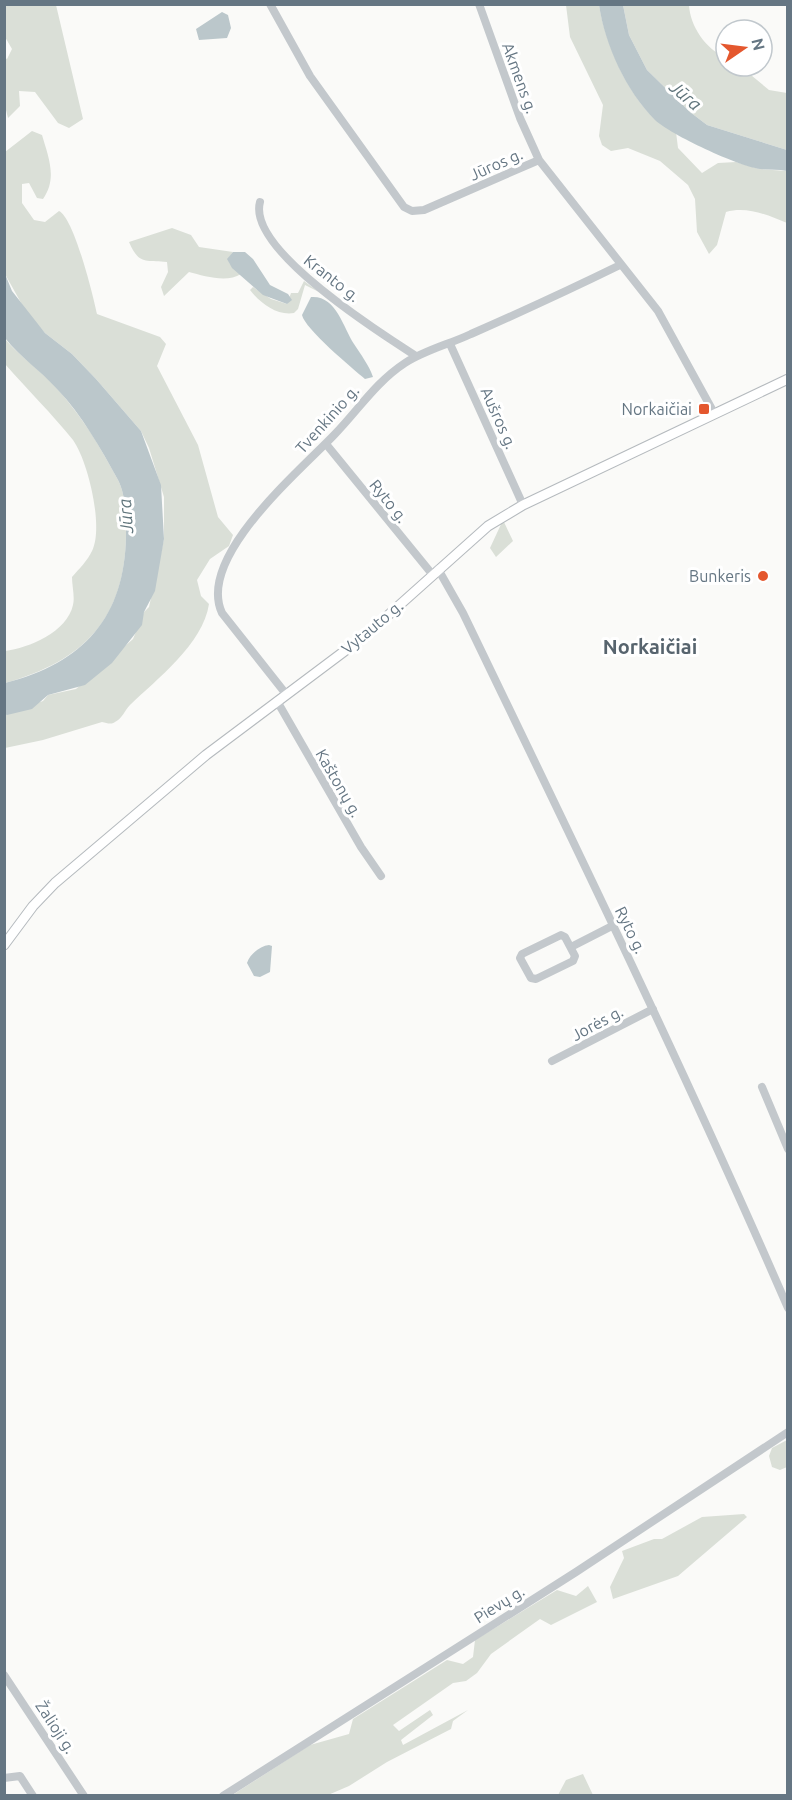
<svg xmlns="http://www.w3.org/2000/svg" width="792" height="1800" font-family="Ubuntu,sans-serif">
<rect width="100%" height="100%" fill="#fafaf8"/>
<path fill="#dadfd7" d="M5,4L56,5L83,119L69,128L58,123L35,92L19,91L20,106L8,118L5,106V58L7,59L12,49L5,37Z
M566,5H599C605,42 627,94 656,120C661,125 670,128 676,132L678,148L702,173L718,163L736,162L759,169L787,171V223C768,215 747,206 726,212L717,245L709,254L697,232L695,199L688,185L660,161L628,148L611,151L602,145L599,136L603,105L570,37Z
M623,5H689C690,26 706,50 726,57V66H740L769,90L787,93V150L707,125L690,112L647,70L629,35Z
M32,131L42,135C48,156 58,178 43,199L37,198L29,183L22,184V203L34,220L45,222L59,211C74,218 93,295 97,314L160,337L166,344L157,366L198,445L218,517L233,535L229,546L210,559L197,580L201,596L209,604C203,644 157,679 130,705C125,710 122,719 115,722C111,725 107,723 102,722L43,740L5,748L4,714L43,701L48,695L76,689L133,639L144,612L149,607L164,539V497L149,448L141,431L96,379L72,354L45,333L25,310L5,274V152Z
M172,228L191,235L199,247L233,252L228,259L230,264L241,274C227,283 204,276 189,272L164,296L161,287L168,272L167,262C145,260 139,265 129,242Z
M304,281L319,292L305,285L298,309L294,313C277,316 260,303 250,290L253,287L271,299L287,304L291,293H298Z
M4,338C18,354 33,365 48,379C64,395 78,414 91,433C100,448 110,465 118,480C126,495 126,518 126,535C125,619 84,661 5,683V651C29,648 67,632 73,605C75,597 72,586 72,577C79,569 88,560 92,551C104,527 88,461 73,440C52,414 27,389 5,364Z
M503,520L513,541L496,557L490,548Z
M787,1440V1467L780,1470L772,1467L769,1456L772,1448Z
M744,1514L747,1517L678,1576L613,1599L610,1587L624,1558L622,1551L654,1539H662L702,1517Z
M588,1586L597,1602L551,1625L540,1619L491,1654L477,1673L466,1681L453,1683L393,1725L399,1731L430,1710L433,1715L401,1740L403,1745L468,1710L453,1721L451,1729L387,1762L349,1786L328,1795L231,1796L310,1745L349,1734L353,1719L447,1660L463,1664L473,1657L475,1640L557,1590L576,1596Z
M583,1774L593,1795H558L566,1780Z"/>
<path fill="#bbc7cb" d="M599,5H623L629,35L647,70L690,112L707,125L787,150V171C778,169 769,170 760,169C738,166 671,135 655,120C626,91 605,45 599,5Z
M222,12L228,15L231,28L227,38L199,40L196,29Z
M233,252H245L253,259L270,285L288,294L292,300L287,304L263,295L232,268L227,259Z
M5,274L12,291L45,333L72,354L96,379L141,431L161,485L164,539L155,591L144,612L142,625L112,663L85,685L48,695L32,709L7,715L5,714V683C84,663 125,617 126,535C126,518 126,495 118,480C101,449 82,415 57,389C41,371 20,357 5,338Z
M311,297C336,295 343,327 354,344C361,355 369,365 373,377L365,379C352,368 305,329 302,315Z
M269,945L272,946L270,972L260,977L254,976L247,963C250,954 260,946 269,945Z"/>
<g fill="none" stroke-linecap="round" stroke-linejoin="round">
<g stroke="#b5babe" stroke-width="11">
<path id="major" d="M4,945L33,906L55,883L206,755L366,635L488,526L523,505L788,379"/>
</g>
<path stroke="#c3c8cc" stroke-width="8" d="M270,4L310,76L404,207L412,211L424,210L539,160
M479,4L520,118L539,160L658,311L714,413
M260,202C247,249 380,333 416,356
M450,344L523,505
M326,444L432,574
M438,569L463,613C574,843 686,1073 788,1308
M286,694L222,613C196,557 301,470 335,434C359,409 376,382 405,363C425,350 450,344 471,334C521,312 571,289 620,265
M277,701L361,847L381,876
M561,935L565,937L575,956L573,961L536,979L531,978L520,958L522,954Z
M571,947L614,925
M552,1061L653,1009
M762,1087L788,1149
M4,1675L84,1796
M4,1778L20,1776L33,1796
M223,1796L576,1572L788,1432"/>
<use href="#major" stroke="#fff" stroke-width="9"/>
</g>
<g fill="#e4572e" stroke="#fff" stroke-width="2">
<rect x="698" y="403" width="12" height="12" rx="3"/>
<circle cx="763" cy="576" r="6"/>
</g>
<g text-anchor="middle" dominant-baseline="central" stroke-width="6" stroke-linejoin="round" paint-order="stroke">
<g font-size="16" fill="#657683" stroke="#fff">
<text transform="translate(520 78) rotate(70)">Akmens g.</text>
<text transform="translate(496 164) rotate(-24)">Jūros g.</text>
<text transform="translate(332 278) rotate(38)">Kranto g.</text>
<text transform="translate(499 418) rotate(66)">Aušros g.</text>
<text transform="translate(327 419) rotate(-48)">Tvenkinio g.</text>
<text transform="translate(389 501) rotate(51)">Ryto g.</text>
<text transform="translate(372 627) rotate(-40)">Vytauto g.</text>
<text transform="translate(339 783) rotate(60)">Kaštonų g.</text>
<text transform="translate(631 930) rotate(64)">Ryto g.</text>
<text transform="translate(597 1023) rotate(-28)">Jorės g.</text>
<text transform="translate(499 1604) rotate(-32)">Pievų g.</text>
<text transform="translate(56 1727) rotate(57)">Žalioji g.</text>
</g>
<g font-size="16" fill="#657683" stroke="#fff" text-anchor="end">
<text x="692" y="409">Norkaičiai</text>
<text x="751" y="576">Bunkeris</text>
</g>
<g font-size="18" font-style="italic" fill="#60757c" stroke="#fff">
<text transform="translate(686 95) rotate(41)">Jūra</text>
<text transform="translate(125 516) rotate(-94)">Jūra</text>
</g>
<g font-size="20" font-weight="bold" fill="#57646e" stroke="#fff">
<text x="650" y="646">Norkaičiai</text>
</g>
</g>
<rect width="792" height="1800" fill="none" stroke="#657683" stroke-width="12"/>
<g transform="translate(744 48) rotate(76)"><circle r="28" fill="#ffffff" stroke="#c1c8cd" stroke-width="1.5"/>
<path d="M0-4.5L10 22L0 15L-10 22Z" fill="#e4572e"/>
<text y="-9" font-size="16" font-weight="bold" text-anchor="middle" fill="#657683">N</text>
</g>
</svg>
